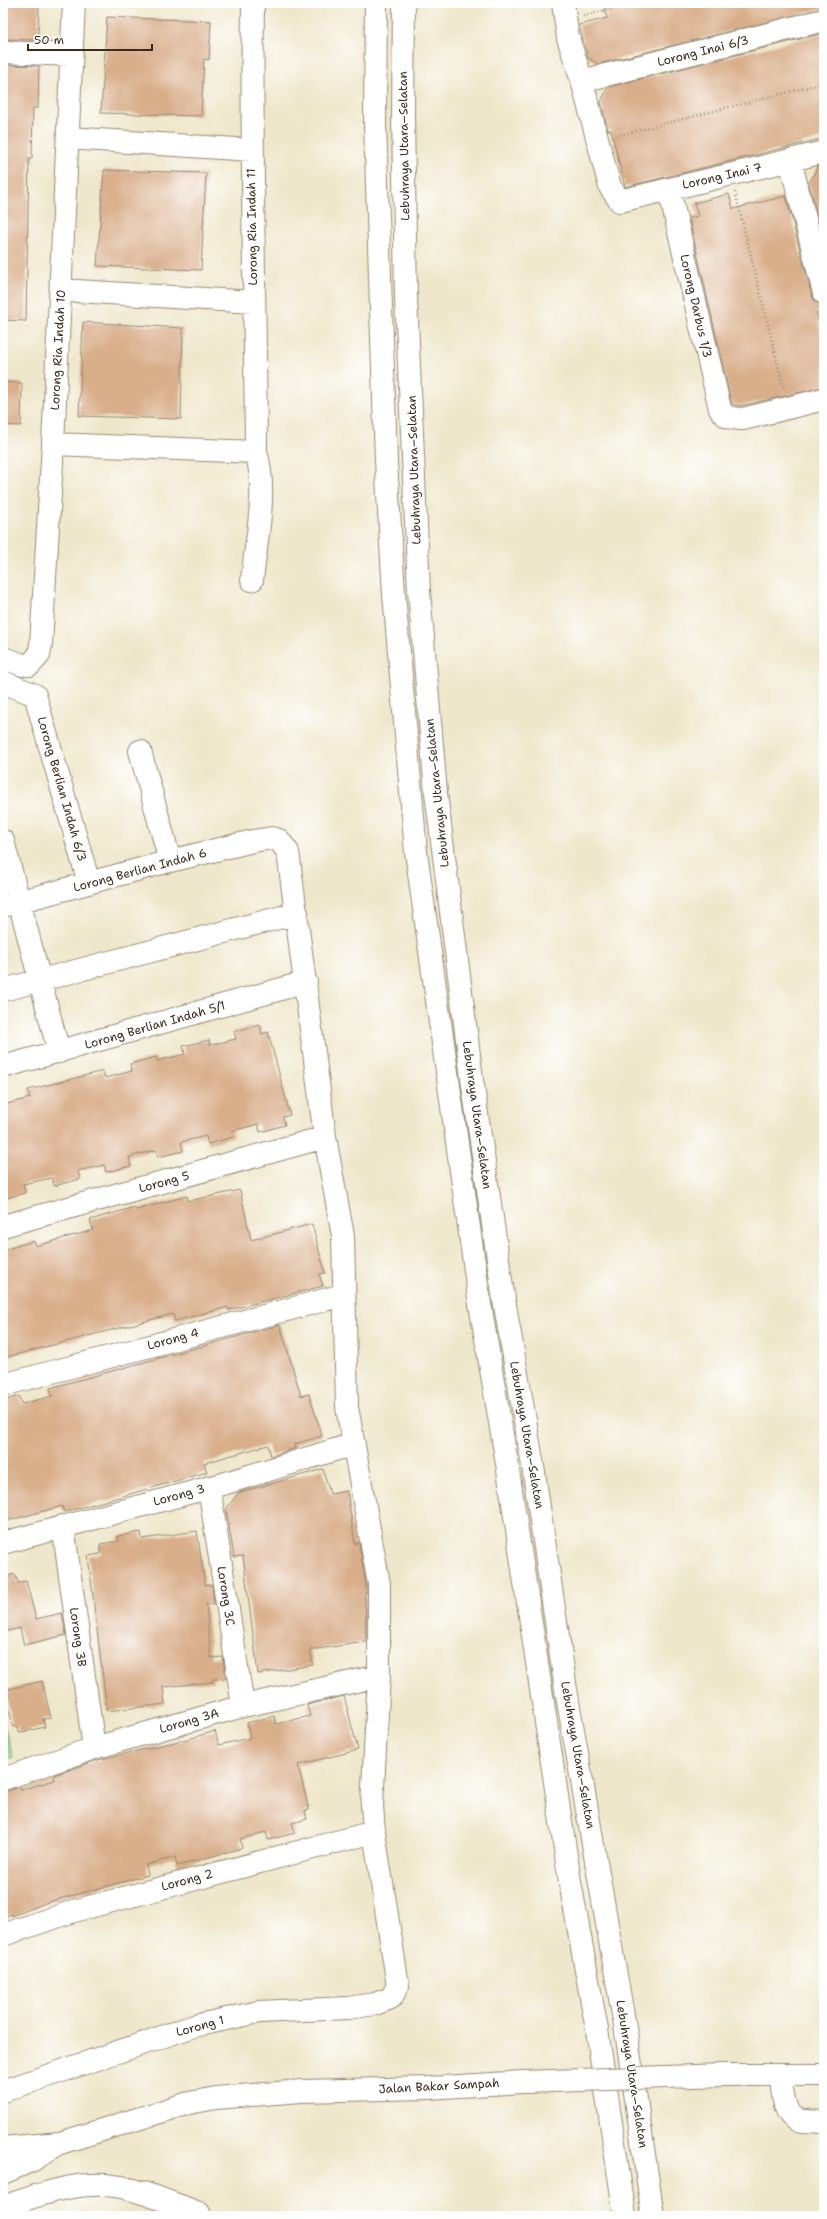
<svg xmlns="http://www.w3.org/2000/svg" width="827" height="2219" font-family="'Shantell Sans',sans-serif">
<rect width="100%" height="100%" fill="#fff"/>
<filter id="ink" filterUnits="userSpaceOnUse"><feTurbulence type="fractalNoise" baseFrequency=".025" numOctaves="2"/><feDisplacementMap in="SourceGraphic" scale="8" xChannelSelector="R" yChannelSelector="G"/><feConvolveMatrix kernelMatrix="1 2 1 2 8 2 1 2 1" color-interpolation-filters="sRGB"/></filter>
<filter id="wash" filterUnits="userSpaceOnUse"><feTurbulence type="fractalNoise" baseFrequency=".012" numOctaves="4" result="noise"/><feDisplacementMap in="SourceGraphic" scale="16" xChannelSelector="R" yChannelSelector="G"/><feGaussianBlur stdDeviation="0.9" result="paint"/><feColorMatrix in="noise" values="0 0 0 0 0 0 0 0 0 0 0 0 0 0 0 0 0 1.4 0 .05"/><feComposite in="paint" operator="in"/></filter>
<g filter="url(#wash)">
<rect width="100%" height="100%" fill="#efe7cb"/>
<path fill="#99dc94" stroke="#6a8359" d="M3,1721L13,1757L3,1760Z"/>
<g id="blocks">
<path fill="#d9ae8a" d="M3,3H39L38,40L3,39Z
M603,3H824V8L598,64L588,58L579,25L607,18Z
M107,17L211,21L209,60L204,59L201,116L101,113Z
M824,33V138L625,187L611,130H608L601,102L608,87Z
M3,65L39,66L38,108H33L32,159H29L26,321L3,320Z
M824,165V243L809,183L818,166Z
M104,170L206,173L201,270L97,266Z
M729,194L733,209L786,196L812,296L815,302L824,305V311L816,312L824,344V387L740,406L732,404L689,218L698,216L694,203Z
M83,322L183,328L181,419L79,416Z
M3,382L22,383L21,426L3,425Z
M260,1025L262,1034L268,1032L280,1077L290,1115L283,1117L285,1125L260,1132L258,1124L232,1131L233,1137L208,1144L206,1136L181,1142L183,1151L158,1157L156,1150L129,1157L131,1166L106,1172L104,1165L78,1171L80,1179L54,1186L52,1178L23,1184L25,1193L3,1199V1105L30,1098L28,1090L103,1071L105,1078L132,1071L130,1064L156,1057L157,1061L185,1054L183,1046L209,1040L210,1045L236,1039L234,1031Z
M240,1190L251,1240L312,1224L325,1273L319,1274L323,1286L229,1310L228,1307L175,1321L173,1314L3,1358V1250L34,1241L36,1246L93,1230L90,1220L135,1207L136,1210L187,1196L188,1201Z
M280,1325L301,1396L309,1394L322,1436L295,1444L296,1448L271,1456L268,1445L204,1463L207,1472L105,1501L64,1512L62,1506L3,1522V1401L19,1396L22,1404L52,1396L50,1388Z
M323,1469L330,1494L347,1491L355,1544L359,1543L366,1585V1593H365L366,1642L310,1650L313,1665L258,1674L243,1556L234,1557L226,1509L238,1493Z
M197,1531L205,1585H212L214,1604H206L211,1658L223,1657L226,1678L213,1679V1682L163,1687L165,1704L107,1711L88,1556L101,1554L100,1544L119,1541L118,1536L141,1532L142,1539Z
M15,1574L18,1583L26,1581L36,1619L62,1613L66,1635L24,1645L20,1628L3,1632V1577Z
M42,1681L51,1718L43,1719L45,1727L19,1733L17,1726L13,1727L5,1690Z
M344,1696L358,1750L298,1765L309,1810L305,1811L307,1819L292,1823L295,1833L268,1840L266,1832L240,1839L242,1848L177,1866L175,1857L146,1865L148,1875L48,1902L12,1916V1914L3,1917V1792L21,1787V1790L55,1780L54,1775L98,1760L192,1738L215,1731L219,1745L250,1738L247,1723L274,1716L276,1724L310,1716L307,1705Z"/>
</g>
</g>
<g filter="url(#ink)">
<use href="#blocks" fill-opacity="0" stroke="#958874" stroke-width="1"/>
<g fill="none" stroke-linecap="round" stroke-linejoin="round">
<g stroke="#958874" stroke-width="24">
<path id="minor" d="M563,3L568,38L582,81L610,187L620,201L824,152
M3,52L71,55
M582,81L824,20
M68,138L251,150
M790,160L824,293
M669,189L720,409C726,419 732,418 743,419L824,399
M61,290L253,302
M53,444L256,452
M252,580C256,541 268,489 256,452C255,302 251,153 253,3
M3,658L23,665H30L39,655L41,644L53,444L74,3
M3,682L35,695L89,883
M140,751L170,861
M3,841L59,1052
M3,906L170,861L253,841L272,838L279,840L288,852L325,1137L343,1236L347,1407L379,1584V1676L372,1805L374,1832L398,1986L391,1998L375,2004L348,2008L259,2012L194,2026L3,2091
M3,990L297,913
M3,1067L306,982
M3,1226L325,1137
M3,1385L343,1295
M209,1487L243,1706
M63,1526L94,1748
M3,1543L226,1483L354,1444
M3,1779L94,1748L243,1706L379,1676
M3,1935L74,1911L374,1832
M780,2075C783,2089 782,2116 798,2120C806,2122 816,2121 824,2122
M3,2207C43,2193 86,2177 129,2189C153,2195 176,2205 199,2213"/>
</g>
<g stroke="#958874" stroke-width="24">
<path id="major" d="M723,2075H824
M3,2148L60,2143L189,2103L216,2098L301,2091L428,2088L523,2082
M3,2173L33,2160L57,2144"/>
</g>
<g stroke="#958874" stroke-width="24">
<path id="highway" d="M376,3L375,123L386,461L394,594L416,852L479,1298L508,1470L570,1882L597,2030L625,2216
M404,3L403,115L406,298L419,591L436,793L472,1079L503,1294L533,1466L566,1690L627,2038L653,2216"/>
</g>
<path stroke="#958874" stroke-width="2.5" stroke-dasharray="1 3" stroke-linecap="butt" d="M583,16L633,3
M616,136L824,83
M735,192L784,389"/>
<use href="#minor" stroke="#fff" stroke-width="22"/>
<use href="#major" stroke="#fff" stroke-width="22"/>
<use href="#highway" stroke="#fff" stroke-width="22"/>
<g stroke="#958874" stroke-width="24" stroke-linecap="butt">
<path id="major-bridge" d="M523,2082L723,2075"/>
</g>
<use href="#major-bridge" stroke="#fff" stroke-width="22"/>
</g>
</g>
<g text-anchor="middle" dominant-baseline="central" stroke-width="3" stroke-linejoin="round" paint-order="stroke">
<g font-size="12" fill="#3b2a1e" stroke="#fff">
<text transform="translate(703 51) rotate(-14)">Lorong Inai 6/3</text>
<text transform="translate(404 146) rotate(-91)">Lebuhraya Utara–Selatan</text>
<text transform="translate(722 176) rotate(-13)">Lorong Inai 7</text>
<text transform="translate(252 227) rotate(-91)">Lorong Ria Indah 11</text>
<text transform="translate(696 306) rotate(77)">Lorong Darbus 1/3</text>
<text transform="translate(58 350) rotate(-87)">Lorong Ria Indah 10</text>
<text transform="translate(414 470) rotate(-92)">Lebuhraya Utara–Selatan</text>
<text transform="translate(62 789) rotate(74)">Lorong Berlian Indah 6/3</text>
<text transform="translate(437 793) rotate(-96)">Lebuhraya Utara–Selatan</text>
<text transform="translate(140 870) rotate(-15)">Lorong Berlian Indah 6</text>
<text transform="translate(155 1025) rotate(-16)">Lorong Berlian Indah 5/1</text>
<text transform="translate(477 1115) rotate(82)">Lebuhraya Utara–Selatan</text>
<text transform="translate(164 1182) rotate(-15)">Lorong 5</text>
<text transform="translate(173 1339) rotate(-15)">Lorong 4</text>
<text transform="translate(527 1435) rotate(80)">Lebuhraya Utara–Selatan</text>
<text transform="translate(179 1495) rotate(-15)">Lorong 3</text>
<text transform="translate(226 1596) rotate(81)">Lorong 3C</text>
<text transform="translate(78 1637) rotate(82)">Lorong 3B</text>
<text transform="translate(189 1721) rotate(-16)">Lorong 3A</text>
<text transform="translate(578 1755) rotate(80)">Lebuhraya Utara–Selatan</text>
<text transform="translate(187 1880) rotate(-15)">Lorong 2</text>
<text transform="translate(200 2026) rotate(-15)">Lorong 1</text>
<text transform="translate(632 2074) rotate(81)">Lebuhraya Utara–Selatan</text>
<text transform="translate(439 2086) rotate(-3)">Jalan Bakar Sampah</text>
</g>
</g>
<rect width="827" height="2219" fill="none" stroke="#fff" stroke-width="16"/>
<path d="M28 44v6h124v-6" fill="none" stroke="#3b2a1e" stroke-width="2"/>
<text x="34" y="44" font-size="12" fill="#3b2a1e" stroke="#ffffff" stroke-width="3" paint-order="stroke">50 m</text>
</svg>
